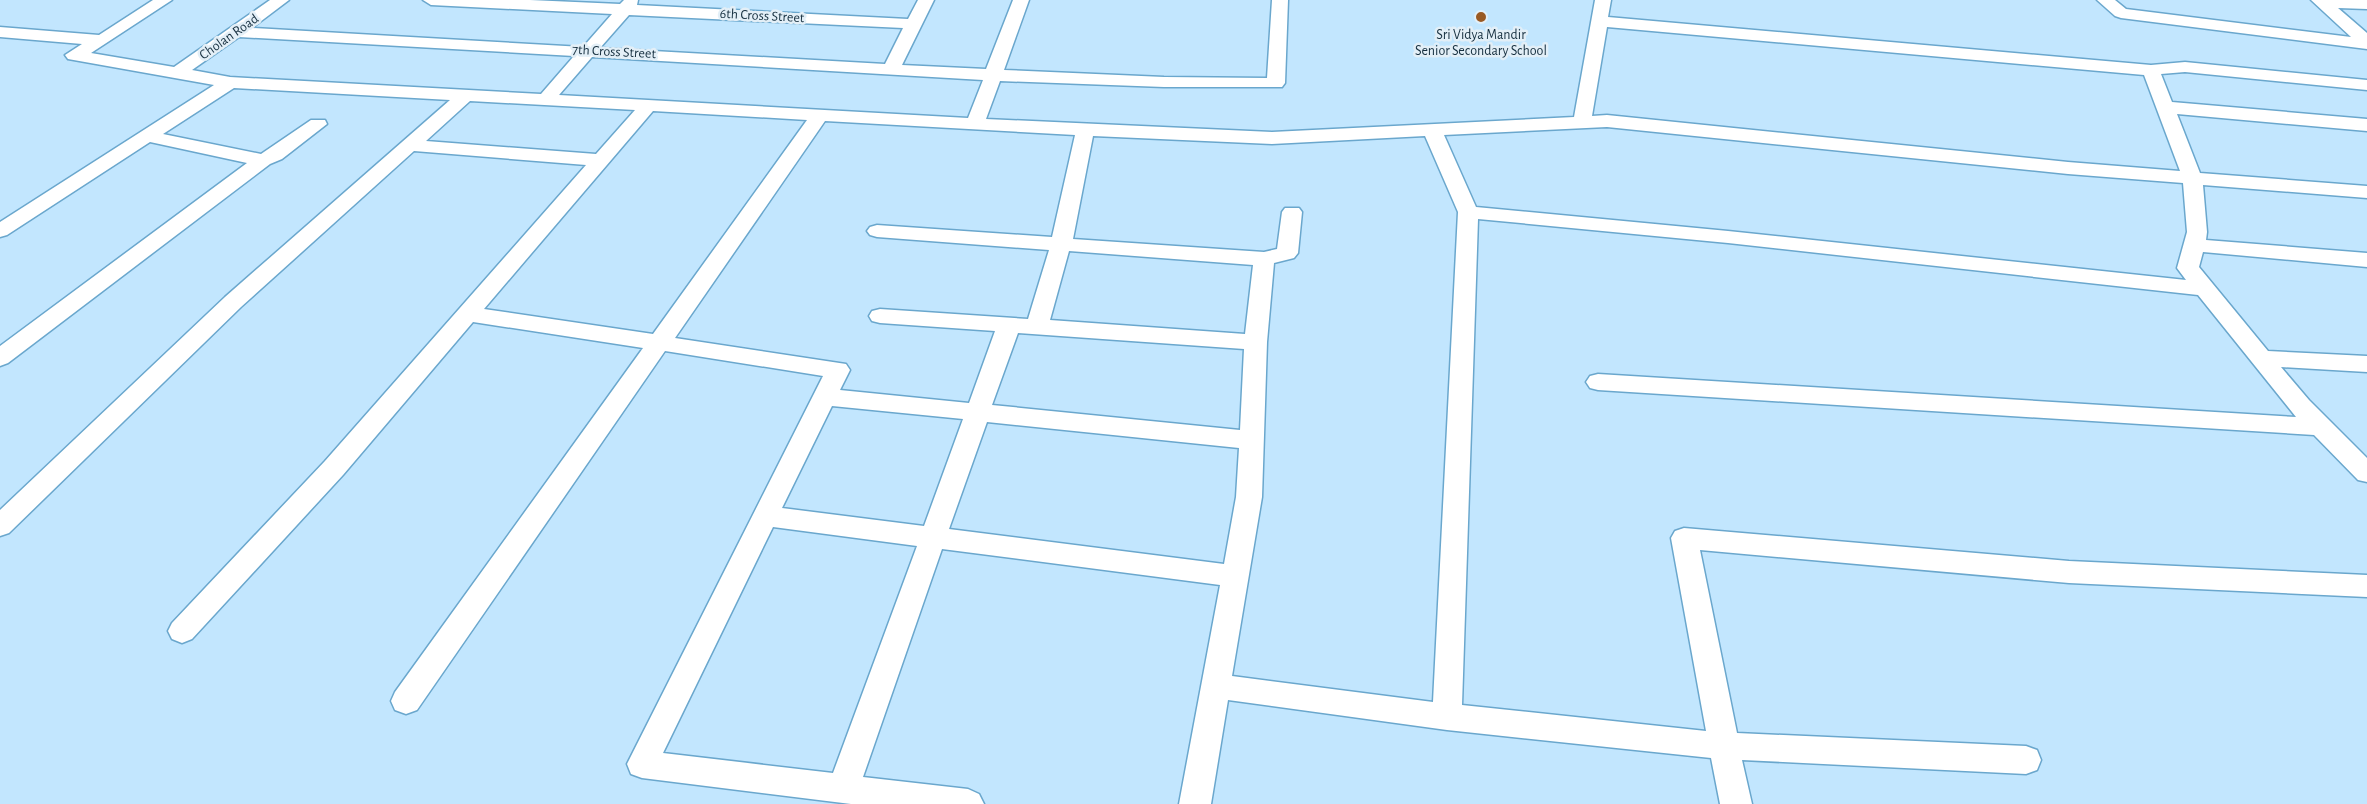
<svg xmlns="http://www.w3.org/2000/svg" width="2367" height="804" font-family="'Alegreya Sans',sans-serif">
<rect width="100%" height="100%" fill="#c2e6fe"/>
<g fill="none" stroke-linecap="round" stroke-linejoin="round">
<g stroke="#6aa7cd" stroke-width="3">
<path id="street" d="M153,0H172L91,53L174,67L270,0H289L252,28L583,47L612,14L431,5L423,0H530L620,4L624,0H638L637,5L908,19L918,0H934L902,65L986,69L1013,0H1029L1004,70L1164,77L1267,78L1272,0H1288L1285,83L1282,87H1164L1000,81L986,119L1272,132L1574,117L1595,0H1611L1608,17L2151,65L2185,62L2367,80V90L2185,72L2161,74L2172,102L2367,119V131L2177,114L2200,173L2367,186V198L2203,185L2207,232L2206,240L2367,253V267L2203,252L2199,267L2268,351L2367,356V372L2281,367L2309,400L2367,458V482L2358,480L2314,435L1598,390L1590,388L1586,382L1590,376L1598,374L2296,417L2198,295L1728,243L1478,219L1462,705L1706,731L1671,538L1675,531L1684,528L2069,561L2367,575V597L2069,583L1700,550L1737,733L2026,746L2037,750L2041,760L2037,770L2026,774L1742,760L1752,804H1720L1711,758L1447,730L1228,700L1211,804H1179L1220,585L942,549L863,777L968,789L979,794L984,804H851L642,778L631,774L627,764L823,376L665,351L417,710L406,714L395,710L391,701L395,692L643,348L473,322L343,475L192,639L182,643L172,639L168,631L172,623L325,461L586,165L414,151L241,307L9,533L0,536V510L225,297L450,100L234,88L163,134L261,154L311,120H325L327,124L282,159L270,164L8,363L0,366V346L247,163L150,142L7,235L0,237V222L214,85L68,59L65,55L82,44L0,37V27L99,35ZM629,15L903,28L885,64L600,48ZM1607,27L2144,75L2180,171L2068,162L1607,115L1592,116ZM239,37L574,56L541,94L230,77L192,70ZM592,57L983,80L968,118L559,95ZM470,101L635,110L596,154L426,141ZM653,111L807,120L653,334L484,309ZM825,121L1075,135L1052,237L877,225L870,227L867,231L870,235L877,237L1049,250L1028,319L880,309L872,311L869,316L872,321L880,323L995,331L969,403L840,390L850,370L846,364L675,338ZM1607,127L2068,174L2183,183L2187,232L2177,268L2186,280L1728,231L1476,207L1444,135ZM1093,136L1272,144L1425,136L1458,212L1433,702L1232,676L1262,497L1267,342L1274,263L1294,258L1298,253L1302,212L1299,208H1285L1282,212L1277,249L1264,252L1073,239ZM1069,251L1253,265L1245,334L1050,320ZM1018,333L1244,349L1240,430L992,405ZM832,406L963,419L924,526L782,508ZM987,422L1239,448L1236,497L1224,564L949,529ZM773,527L917,546L833,773L663,753Z
M2097,0H2115L2126,9L2351,37L2311,0H2367V9L2338,8L2367,33V49L2121,18L2115,16Z"/>
</g>
<use href="#street" fill="#fff" fill-rule="evenodd"/>
</g>
<circle fill="#995922" stroke="#e3eff7" stroke-width="2" cx="1481" cy="17" r="6"/>
<g text-anchor="middle" dominant-baseline="central" stroke-width="5" stroke-linejoin="round" paint-order="stroke">
<g font-size="14" fill="#173040" stroke="#e3eff7">
<text transform="translate(762 16) rotate(3)">6th Cross Street</text>
<text transform="translate(229 37) rotate(-35)">Cholan Road</text>
<text transform="translate(614 52) rotate(3)">7th Cross Street</text>
</g>
<g font-size="14" fill="#173040" stroke="#e3eff7">
<text x="1481" y="35">Sri Vidya Mandir<tspan x="1481" dy="16">Senior Secondary School</tspan></text>
</g>
</g>
</svg>
